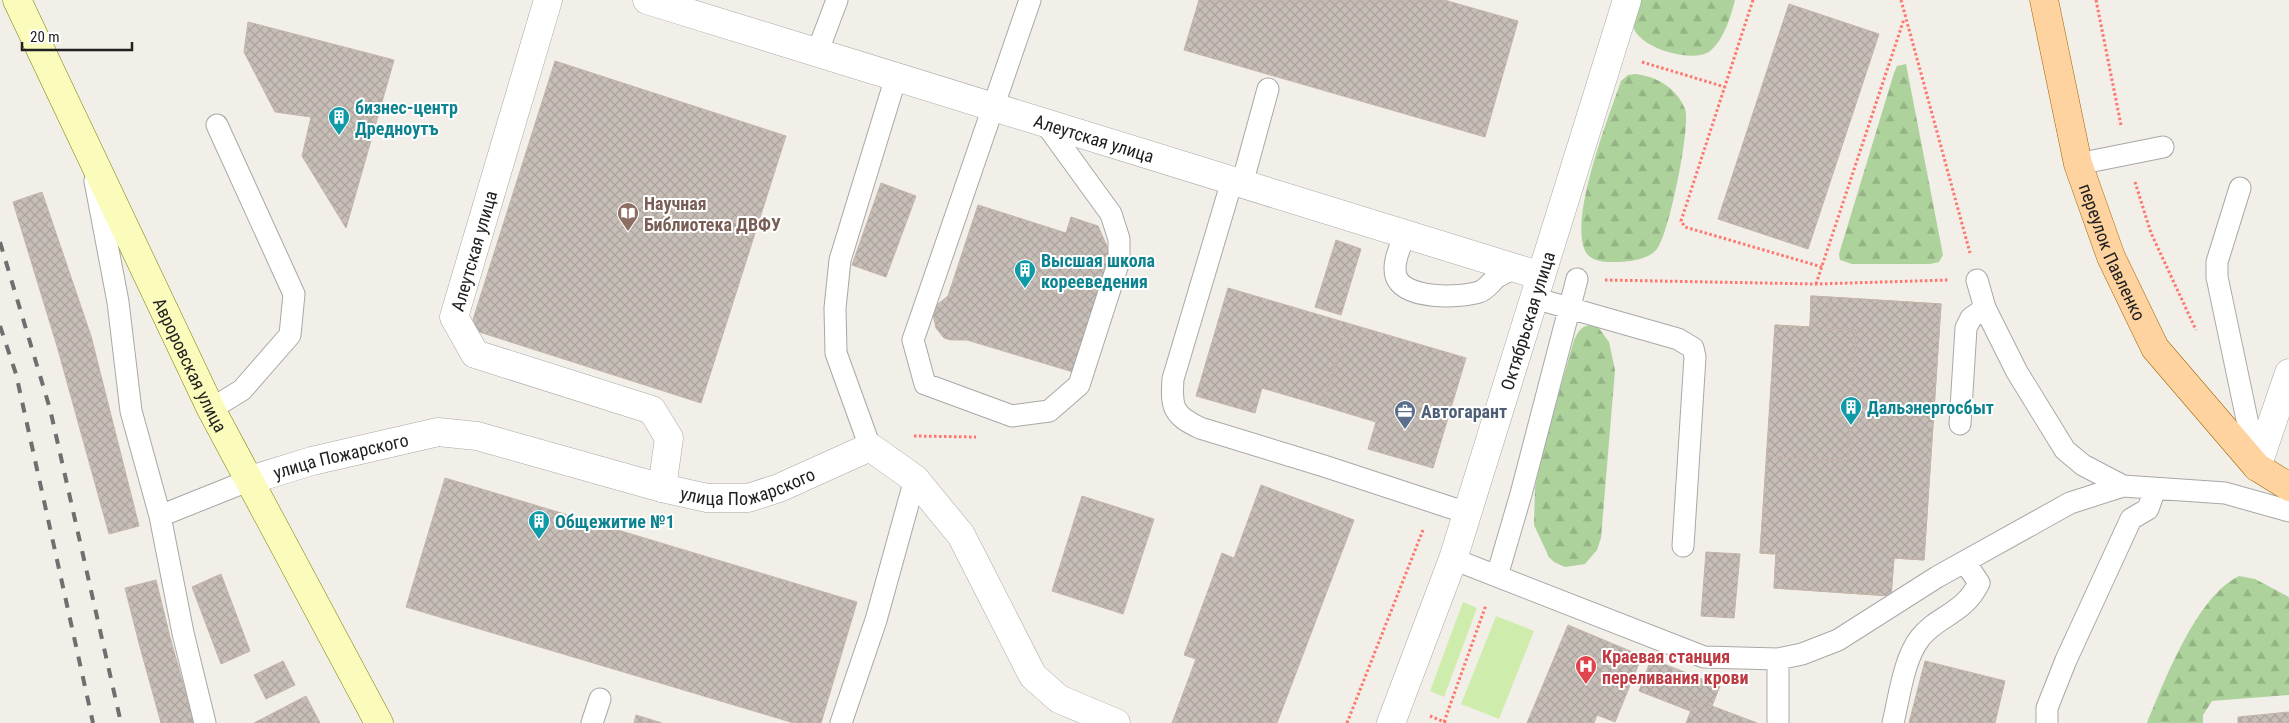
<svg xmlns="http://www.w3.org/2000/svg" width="2289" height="723" font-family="'Roboto Condensed',sans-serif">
<defs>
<pattern id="forest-firs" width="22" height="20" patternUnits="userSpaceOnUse" patternTransform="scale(1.25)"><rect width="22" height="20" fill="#add29b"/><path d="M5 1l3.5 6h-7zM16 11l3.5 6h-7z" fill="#95b485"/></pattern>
<pattern id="building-cross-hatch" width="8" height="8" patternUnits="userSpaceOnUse" patternTransform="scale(1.25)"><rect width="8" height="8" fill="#c7beb7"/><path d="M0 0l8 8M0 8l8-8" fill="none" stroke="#aba39d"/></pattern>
</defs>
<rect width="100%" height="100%" fill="#f2eee8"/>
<path fill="#ceedad" d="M1463,602L1477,608L1444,697L1430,691Z
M1496,616L1534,631L1499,719L1461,704Z"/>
<path fill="url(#forest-firs)" d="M1637,0H1735C1731,16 1724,40 1710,51C1693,64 1638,48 1633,26C1631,19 1636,7 1637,0Z
M1906,64L1943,255L1939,262L1930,264H1852L1840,260L1839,254L1894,73L1897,66Z
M1635,74C1656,76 1677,88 1685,109C1691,126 1669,235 1657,249C1648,260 1628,262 1614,262C1606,262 1596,262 1589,256C1563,231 1611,111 1621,81L1628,75Z
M1593,325L1598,327L1609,342L1615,370L1601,538L1597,550L1585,564L1565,567L1554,562L1549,557L1534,525L1535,488L1543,449L1574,340C1579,330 1582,325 1593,325Z
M2239,576L2255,579L2289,597V695L2212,701L2203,715V723H2147C2165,680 2196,597 2239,576Z"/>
<path fill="url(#building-cross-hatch)" stroke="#c4b4a9" d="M1199,0H1444L1518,21L1485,137L1184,50Z
M1789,4L1879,34L1808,249L1718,219Z
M248,22L394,60L346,228L302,156L311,117L275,112L244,52Z
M555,61L786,136L701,403L470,329Z
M881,183L916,196L886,277L852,265Z
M42,192L91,336L139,526L109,534L57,346L13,202Z
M978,205L1066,233L1071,217L1098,226L1118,271L1073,372L967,340H951L944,338L936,328L933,314L938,304L948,296Z
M1336,240L1361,249L1341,315L1315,307Z
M1228,288L1347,323L1323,406L1262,388L1255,413L1196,396Z
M1811,296L1941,304L1924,560L1894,558L1891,596L1774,588L1776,554L1760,553L1775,325L1810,327Z
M1811,296L1829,297L1827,329L1856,330L1848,461L1767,456L1775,325L1810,327Z
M1829,297L1941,304L1924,560L1894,558L1891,596L1774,588L1776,554L1760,553L1767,456L1848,461L1856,330L1827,329Z
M1347,323L1466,358L1433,468L1368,449L1376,422L1323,406Z
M445,478L857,602L821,723H794L406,607Z
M1261,485L1354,520L1277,723H1172L1196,659L1184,655L1222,553L1234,558Z
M1082,496L1154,519L1123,614L1052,591Z
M1706,552L1740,554L1734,618L1701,616Z
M221,574L250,651L221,664L192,587Z
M156,580L170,637L194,723H161L140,647L125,588Z
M1568,625L1642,656L1615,722L1597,715L1594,723H1527Z
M1651,659L1720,686L1712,706L1695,700L1690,711L1639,691Z
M283,661L295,685L266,699L254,675Z
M1925,661L2005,681L1995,723H1909Z
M306,696L320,723H254Z
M1695,700L1712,706L1757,723H1686Z
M2289,712V723H2238V717Z
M636,715L662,723H634Z"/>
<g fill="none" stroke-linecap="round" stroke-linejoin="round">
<g stroke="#a8a8a8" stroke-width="23">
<path id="service" d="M1030,0L913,340L925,384L1012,416L1049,411L1079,385L1119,261V239L1111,214L1045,123
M817,53L837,0
M2078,164L2163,147
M95,181L118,302L131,411L160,516
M1232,181L1173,379C1171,408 1173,415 1200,428L1324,466L1467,513
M1242,184L1268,89
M2240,188L2217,262V277L2257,467
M1405,234C1401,246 1392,262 1396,276C1404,300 1460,298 1479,292C1486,290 1491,282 1497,277C1502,274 1509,271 1514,268
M1977,280L1985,308L2017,372L2065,450L2083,465L2123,486L2225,493L2289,511
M1534,298L1678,339L1693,348L1695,357L1683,546
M211,409L242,390L290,335L294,294L217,125
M1960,424L1966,328L1971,318L1985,308
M870,447L836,353L835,308L840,260L896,77
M1453,559L1704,657L1778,659L1802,654L1838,640L1937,577L2070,503L2123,486
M1497,576L1521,494L1577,279
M205,723L183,633L160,516L250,480
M592,723L600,699
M841,723L876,620L915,479
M1778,723V659
M1893,723C1899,698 1904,658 1920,638C1938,615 1963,615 1979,583L1965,562
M2047,723V708L2066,660L2131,519L2148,509L2155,489"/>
</g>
<g stroke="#a8a8a8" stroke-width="29">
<g id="minor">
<path d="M548,0L454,317L475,354L652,410L669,438L662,488"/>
<path id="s1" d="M647,0L1541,276"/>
<path id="s2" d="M250,480L312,461L438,432L477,436L662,488L707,498H748L779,488L870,447L915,479L961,535L1033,676L1059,699L1116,723"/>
<path id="s3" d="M1391,723L1453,559L1627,0"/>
</g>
</g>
<g stroke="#a8a8a8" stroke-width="29">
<path id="tertiary" d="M2257,467L2289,373"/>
</g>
<g stroke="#768001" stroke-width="29">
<g id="secondary">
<path id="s4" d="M17,0L211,409L379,723"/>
</g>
</g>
<g stroke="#9f6500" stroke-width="29">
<g id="primary">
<path id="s5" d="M2044,0L2078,164L2111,257L2155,348L2257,467L2289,487"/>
</g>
</g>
<path stroke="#ff776c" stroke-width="3" stroke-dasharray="2.5 2.5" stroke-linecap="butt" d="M1753,0L1681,221L1685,227L1822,267
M1901,0L1970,253
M2096,0L2121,125
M1642,62L1725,87
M2135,182L2151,233L2196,330
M1605,280L1816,284L1949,280
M1816,284L1904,19
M914,436L976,437
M1430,716L1447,723
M1444,722L1486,605
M1347,723L1423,530"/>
<use href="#service" stroke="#fff" stroke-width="21"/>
<use href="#minor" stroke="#fff" stroke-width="28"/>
<use href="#tertiary" stroke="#fff" stroke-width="28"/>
<use href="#secondary" stroke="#fbfcbc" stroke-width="28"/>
<use href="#primary" stroke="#ffd3a0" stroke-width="28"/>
<path stroke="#6f6f6f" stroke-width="4" stroke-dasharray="10 10" stroke-linecap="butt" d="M0,242L50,409L121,723
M0,326L16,374L93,723"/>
</g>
<defs>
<g id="building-pin" transform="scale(1.125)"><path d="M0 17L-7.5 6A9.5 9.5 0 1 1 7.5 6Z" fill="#0f9aa8" stroke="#fff"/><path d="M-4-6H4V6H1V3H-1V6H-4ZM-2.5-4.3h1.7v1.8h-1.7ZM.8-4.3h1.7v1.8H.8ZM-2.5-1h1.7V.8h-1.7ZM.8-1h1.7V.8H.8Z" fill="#fff"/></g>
<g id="library-pin" transform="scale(1.125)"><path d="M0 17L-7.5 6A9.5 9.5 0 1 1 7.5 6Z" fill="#8d6e63" stroke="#fff"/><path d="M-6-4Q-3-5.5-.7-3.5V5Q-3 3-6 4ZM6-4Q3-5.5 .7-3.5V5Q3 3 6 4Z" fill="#fff"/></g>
<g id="office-pin" transform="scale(1.125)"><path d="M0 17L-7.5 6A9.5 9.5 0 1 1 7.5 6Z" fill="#5c6f8a" stroke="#fff"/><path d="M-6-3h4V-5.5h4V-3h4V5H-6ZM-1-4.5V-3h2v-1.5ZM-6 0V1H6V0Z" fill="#fff"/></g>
<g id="hospital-pin" transform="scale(1.125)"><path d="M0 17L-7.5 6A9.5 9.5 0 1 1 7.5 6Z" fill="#e0444e" stroke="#fff"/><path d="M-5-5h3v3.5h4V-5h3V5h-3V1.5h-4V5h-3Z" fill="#fff"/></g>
</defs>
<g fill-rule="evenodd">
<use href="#building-pin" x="339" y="117"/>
<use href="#library-pin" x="628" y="213"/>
<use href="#building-pin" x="1025" y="270"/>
<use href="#building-pin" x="1851" y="407"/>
<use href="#office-pin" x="1405" y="411"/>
<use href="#building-pin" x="539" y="521"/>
<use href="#hospital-pin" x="1586" y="666"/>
</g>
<g text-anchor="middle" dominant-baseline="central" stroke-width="4" stroke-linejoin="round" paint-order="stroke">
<g font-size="18" font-weight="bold" fill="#0d838f" stroke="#fff" text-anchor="start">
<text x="355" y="107">бизнес-центр<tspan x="355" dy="21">Дредноутъ</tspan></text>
<text x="1041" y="260">Высшая школа<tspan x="1041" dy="21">корееведения</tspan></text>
<text x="1867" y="407">Дальэнергосбыт</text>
<text x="555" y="521">Общежитие №1</text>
</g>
<g font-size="18" fill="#212121" stroke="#fff">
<text stroke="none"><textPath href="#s1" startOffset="468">Алеутская улица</textPath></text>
<text transform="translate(474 251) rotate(-74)">Алеутская улица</text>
<text stroke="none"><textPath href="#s5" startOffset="262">переулок Павленко</textPath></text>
<text stroke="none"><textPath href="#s3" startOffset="425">Октябрьская улица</textPath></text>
<text stroke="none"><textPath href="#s4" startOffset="404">Авроровская улица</textPath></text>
<text stroke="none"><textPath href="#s2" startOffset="94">улица Пожарского</textPath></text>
<text stroke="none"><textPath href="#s2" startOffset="514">улица Пожарского</textPath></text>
</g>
<g font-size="18" font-weight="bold" fill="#785e54" stroke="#fff" text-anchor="start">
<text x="644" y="203">Научная<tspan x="644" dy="21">Библиотека ДВФУ</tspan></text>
</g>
<g font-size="18" font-weight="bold" fill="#4e5e75" stroke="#fff" text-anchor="start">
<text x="1421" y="411">Автогарант</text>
</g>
<g font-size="18" font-weight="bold" fill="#be3a42" stroke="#fff" text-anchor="start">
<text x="1602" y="656">Краевая станция<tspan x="1602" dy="21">переливания крови</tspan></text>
</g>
</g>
<path d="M22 42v8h110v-8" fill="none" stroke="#212121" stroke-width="2.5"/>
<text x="30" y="42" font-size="15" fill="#212121" stroke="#ffffff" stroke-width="4" paint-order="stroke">20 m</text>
</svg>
